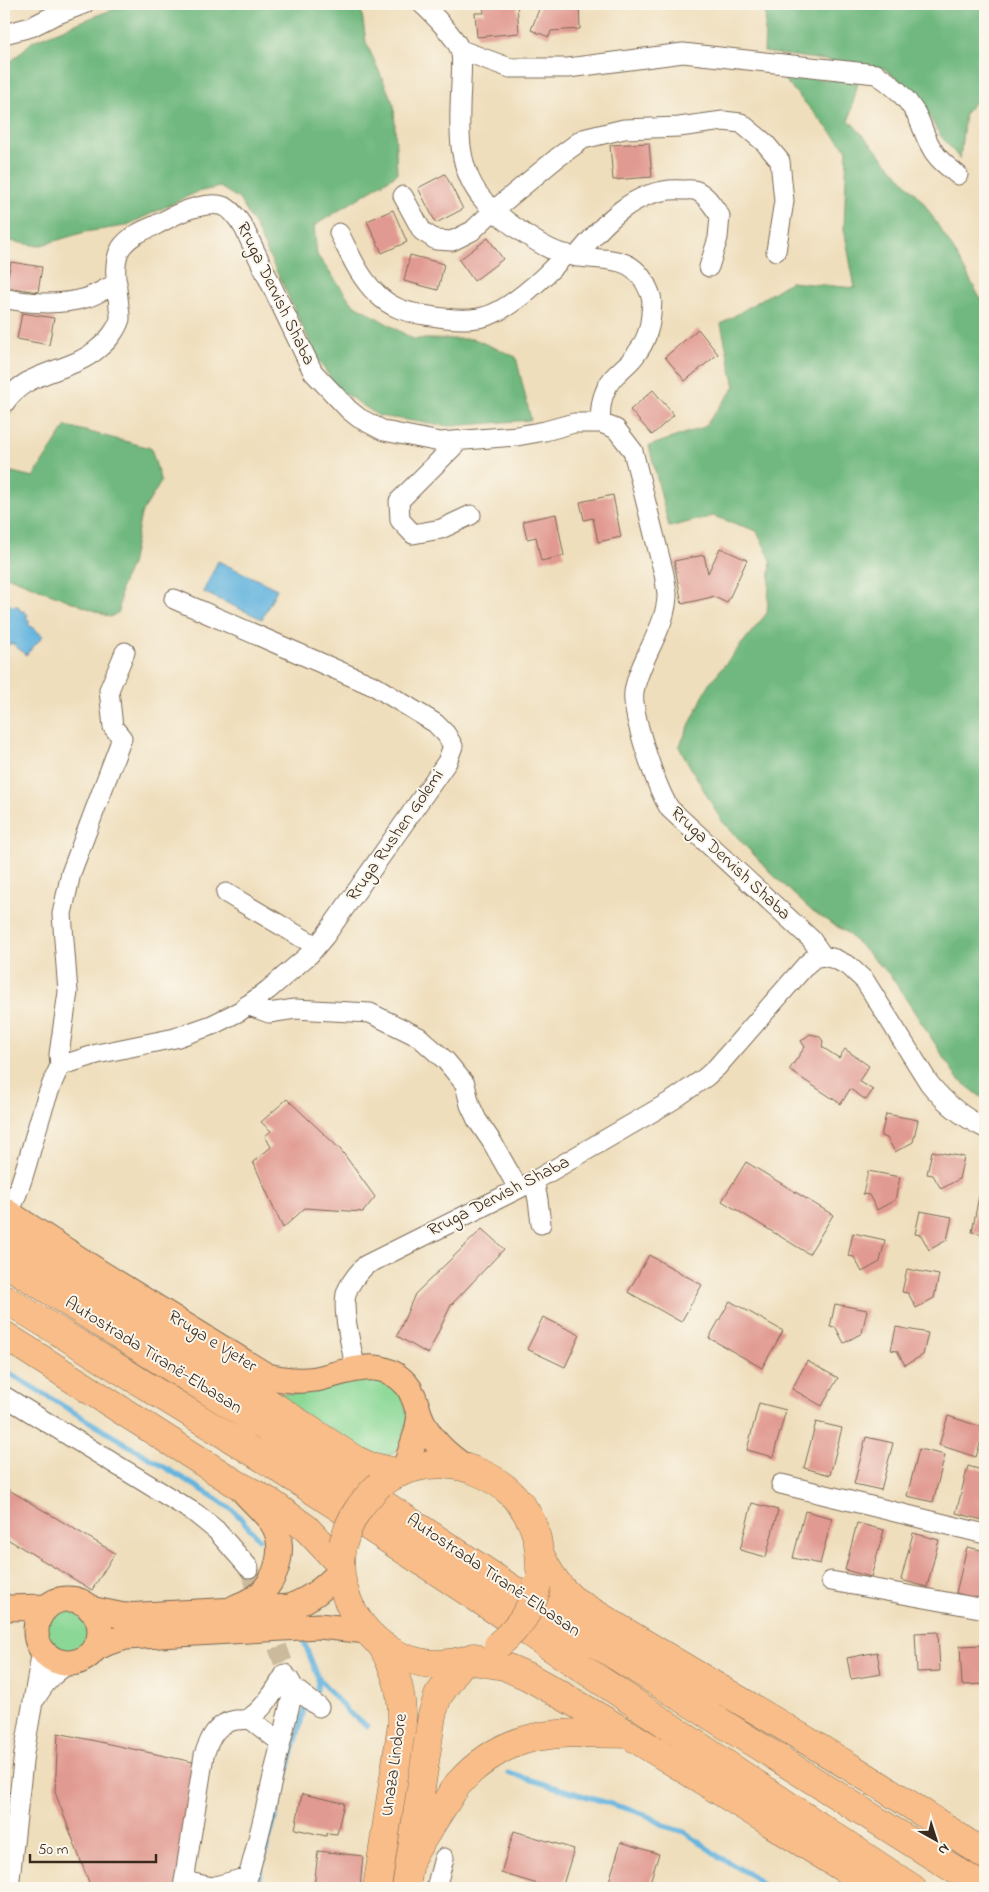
<svg xmlns="http://www.w3.org/2000/svg" width="989" height="1892" font-family="'Indie Flower',sans-serif">
<rect width="100%" height="100%" fill="#fbf7ec"/>
<filter id="ink" filterUnits="userSpaceOnUse"><feTurbulence type="fractalNoise" baseFrequency=".02" numOctaves="2"/><feDisplacementMap in="SourceGraphic" scale="10" xChannelSelector="R" yChannelSelector="G"/><feConvolveMatrix kernelMatrix="1 2 1 2 8 2 1 2 1" color-interpolation-filters="sRGB"/></filter>
<filter id="wash" filterUnits="userSpaceOnUse"><feTurbulence type="fractalNoise" baseFrequency=".0096" numOctaves="4" result="noise"/><feDisplacementMap in="SourceGraphic" scale="20" xChannelSelector="R" yChannelSelector="G"/><feGaussianBlur stdDeviation="1.12" result="paint"/><feColorMatrix in="noise" values="0 0 0 0 0 0 0 0 0 0 0 0 0 0 0 0 0 1.4 0 .05"/><feComposite in="paint" operator="in"/></filter>
<g filter="url(#wash)">
<rect width="100%" height="100%" fill="#efdebc"/>
<path fill="#8bd896" stroke="#63815a" d="M376,1376L400,1390L408,1418L399,1449L389,1455L376,1457L261,1388C269,1390 277,1393 284,1394C316,1396 345,1380 376,1376Z
M45 1630a22 22 0 1 1 44 0a22 22 0 1 1-44 0Z"/>
<path fill="#70b87f" stroke="#56714e" d="M130,4H263L361,7L366,42L394,105L397,174L314,226L317,255L352,303L413,339H474L516,357L531,420L448,426L379,416L338,389L319,361L254,224L239,199L220,187L197,192L125,226L85,232L38,246L4,240V68L33,41L103,13Z
M766,4H985V90L965,113L960,159L940,135L916,94L883,68L764,52Z
M781,76L858,82L849,120L923,202L953,249L985,307V1100L958,1079L891,976L846,932L813,912L773,875L721,820L679,747L709,684L767,613L771,560L757,531L713,516L669,527L649,446L704,427L735,387L721,324L790,282L855,288L844,229L847,150Z
M66,426L151,448L161,482L141,514L131,565L121,587L119,612L110,617L4,575V470L33,477Z"/>
<path fill="#63b4de" stroke="#4f6f7e" d="M218,561L277,589L262,619L203,592Z
M4,603L8,606L10,604L13,607L15,605L19,607L20,611H24L28,615L26,618L30,621L28,624L43,636L26,655L12,643L10,645L7,642L4,645Z"/>
<g fill="none" stroke-linecap="round" stroke-linejoin="round">
<path stroke="#63b4de" stroke-width="5" d="M4,1370L217,1499L235,1512L259,1539
M302,1637L318,1677L347,1711L367,1726
M317,1690L318,1677
M508,1773L631,1810L648,1816L667,1827L685,1832L721,1858L751,1875L766,1888
M256,1888L305,1707"/>
</g>
<g id="blocks">
<path fill="#e19a91" d="M483,4H517L519,33L477,37L475,13H484Z
M541,4H579L580,29L551,31L549,37L531,30Z
M649,143L652,177L613,180L610,145Z
M445,174L463,209L436,223L418,188Z
M393,210L407,242L382,253L367,221Z
M488,238L503,259L474,281L459,260Z
M410,255L444,264L438,290L404,281Z
M11,262L42,267L38,292L6,287Z
M22,313L54,318L49,345L17,339Z
M698,329L718,354L685,381L665,357Z
M653,390L674,415L652,435L630,410Z
M613,495L621,537L598,542L593,518L584,520L580,502Z
M556,514L564,556L541,561L536,537L527,539L523,521Z
M720,548L747,560L727,603L712,596V597L682,604L674,561L704,555L708,573Z
M810,1034L819,1036L823,1041L822,1047L839,1058L845,1049L869,1066L859,1081L873,1090L866,1100L850,1089L841,1104L789,1070L805,1047L801,1041Z
M287,1099L341,1150L375,1197L363,1212L305,1208L283,1228L253,1162L271,1147L265,1136L271,1131L261,1122Z
M886,1114L918,1120L913,1142L895,1152L887,1138L881,1136Z
M932,1151L964,1157L959,1179L941,1189L933,1175L927,1174Z
M746,1162L833,1215L809,1254L722,1201Z
M868,1171L900,1177L895,1200L877,1210L869,1195L863,1194Z
M979,1196L985,1197V1234L972,1232Z
M920,1211L952,1217L947,1240L929,1250L921,1235L915,1234Z
M482,1229L504,1249L451,1305L428,1354L397,1336L415,1294Z
M853,1233L885,1240L880,1262L862,1272L854,1257L848,1256Z
M649,1255L702,1285L681,1322L628,1292Z
M907,1269L939,1275L934,1298L916,1308L908,1293L902,1292Z
M730,1301L783,1331L762,1368L709,1338Z
M835,1304L867,1310L862,1333L844,1343L836,1328L830,1327Z
M543,1317L580,1335L565,1367L527,1349Z
M896,1327L928,1333L923,1355L905,1365L897,1351L891,1350Z
M807,1361L838,1378L822,1406L792,1389Z
M759,1403L786,1410L773,1457L747,1450Z
M948,1416L985,1428L976,1457L939,1445Z
M816,1422L842,1428L830,1475L804,1468Z
M866,1437L893,1443L881,1490L854,1484Z
M919,1449L945,1455L933,1502L907,1496Z
M968,1466L985,1471V1509L983,1520L956,1513Z
M4,1487L115,1553L92,1590L4,1537Z
M752,1503L778,1510L766,1557L740,1550Z
M805,1511L832,1518L820,1564L793,1558Z
M857,1523L884,1530L871,1577L845,1570Z
M913,1533L939,1540L927,1587L901,1580Z
M967,1547L985,1551V1588L982,1600L956,1593Z
M938,1632L940,1671L917,1672L915,1633Z
M983,1645L985,1684L962,1685L960,1646Z
M877,1652L881,1674L851,1679L847,1658Z
M58,1733L193,1762L177,1888H91L55,1792Z
M302,1794L344,1803L337,1834L327,1833L326,1836L295,1829Z
M514,1831L574,1849L562,1888H551L501,1873Z
M621,1842L659,1854L648,1888H607Z
M318,1851L363,1856L360,1888H314Z"/>
</g>
</g>
<g filter="url(#ink)">
<use href="#blocks" fill-opacity="0" stroke="#7a6955" stroke-width="1"/>
<g fill="none" stroke-linecap="round" stroke-linejoin="round">
<path stroke="#cbba9c" stroke-width="19" stroke-dasharray="19 9" stroke-linecap="butt" d="M249,1568L283,1662"/>
<g stroke="#7a6955" stroke-width="21">
<path id="minor" d="M422,4C432,13 456,38 460,50C463,57 461,76 461,84C459,126 455,169 485,202C500,218 539,246 560,253C599,266 633,245 651,296C653,301 651,309 651,315C650,328 645,343 637,353C632,361 625,366 619,372C604,385 599,404 601,423
M4,34L31,27L53,16L84,4
M461,50L510,68H568L683,53L876,74C891,83 905,96 915,112C922,123 924,136 931,147C937,159 948,167 958,175
M403,196L422,231L436,240L452,241L472,231L494,210L557,158L583,139L624,129L679,127L723,121L741,123L765,143L780,161L784,201L776,251
M339,233C350,254 359,277 377,294C391,308 406,312 424,315C441,318 461,321 478,318C506,315 547,275 566,254
M576,257C603,224 635,187 682,190C686,190 693,189 697,191C707,195 714,208 720,216L718,238L709,267
M4,298C27,304 62,305 86,298C96,295 107,288 117,283
M4,404C27,368 71,374 100,347C108,341 117,329 120,319C120,316 120,311 119,308C118,289 111,265 121,248C129,236 144,230 156,225C171,217 185,209 202,206C225,201 232,209 244,228L313,372L349,410L359,418L384,431L440,442L517,436L545,431L574,423H601L616,429L633,451L664,574C665,580 666,587 667,593C668,626 639,659 634,692C631,714 657,790 670,809L811,939L823,956
M459,441L399,501L400,520L413,534L441,529L471,515
M226,893L316,946
M247,1005L269,1013L295,1009L370,1013L419,1037L446,1061L465,1084L470,1105L477,1120L492,1142L518,1188
M60,1066L59,1054L68,992L62,914L71,873L122,738L113,727L109,690L125,652
M534,1181L538,1200L541,1224
M9,1213C31,1166 36,1114 60,1066L97,1054L175,1038L212,1025L240,1011L268,990L310,954L325,936L447,762L453,746L446,734L435,723L376,687L174,599
M355,1368C352,1346 342,1315 346,1294C349,1283 358,1273 366,1265L534,1181L673,1100L706,1077L717,1067L806,965L814,958L823,956L835,959L849,966L865,981L929,1083C945,1103 962,1117 985,1128
M4,1396L195,1513L216,1530L249,1568
M781,1484L985,1534
M831,1581L985,1609
M289,1679L294,1688L319,1707
M36,1698C45,1682 54,1673 70,1663
M250,1719L280,1742
M184,1881L212,1887L248,1877
M9,1888L24,1753L42,1650
M183,1888L204,1755C210,1738 216,1723 236,1720C241,1720 248,1720 251,1717C266,1706 276,1689 285,1674
M245,1888C264,1822 277,1755 294,1688
M436,1888L444,1858"/>
</g>
<g stroke="#7a6955" stroke-width="27">
<path id="major" d="M4,1210L102,1274L267,1376C284,1380 299,1382 316,1379C348,1372 380,1355 406,1384C414,1393 416,1405 420,1416C429,1439 446,1454 465,1467
M404,1471L417,1432L420,1416
M36 1631a32 32 0 1 1 64 0a32 32 0 1 1-64 0Z
M4,1608L47,1607
M234,1608C240,1605 249,1602 255,1598C278,1582 288,1544 271,1521C263,1511 253,1502 244,1492
M90,1609L124,1616L290,1607C312,1598 323,1589 340,1572
M94,1649L109,1642L126,1637L319,1626L367,1631"/>
</g>
<g stroke="#7a6955" stroke-width="29">
<path id="highway" d="M4,1229L354,1459L367,1465L400,1473
M4,1262L288,1441L573,1629L984,1888
M4,1298L274,1465L438,1572L912,1888
M4,1335L235,1483L270,1502L306,1528L340,1564
M384,1482C390,1478 397,1473 404,1471C455,1451 517,1478 535,1531C539,1544 540,1556 540,1569
M342,1546C331,1602 375,1660 432,1664C447,1664 461,1662 474,1657
M539,1552C548,1571 556,1585 572,1599C709,1685 852,1762 985,1855
M467,1660L504,1666L529,1677L561,1695L628,1734L875,1888
M411,1857C422,1840 433,1822 444,1805C449,1798 453,1789 459,1783C508,1729 557,1732 625,1734
M377,1888L402,1724C403,1694 396,1671 382,1646
M406,1888L432,1715L438,1696L463,1661"/>
</g>
<use href="#minor" stroke="#fff" stroke-width="19"/>
<use href="#major" stroke="#f8bd88" stroke-width="25"/>
<use href="#highway" stroke="#f8bd88" stroke-width="28"/>
<g stroke="#7a6955" stroke-width="29" stroke-linecap="butt">
<path id="highway-bridge" d="M343,1544C350,1517 361,1503 380,1484
M498,1645C517,1629 532,1611 537,1585"/>
</g>
<use href="#highway-bridge" stroke="#f8bd88" stroke-width="28"/>
</g>
</g>
<g text-anchor="middle" dominant-baseline="central" stroke-width="4" stroke-linejoin="round" paint-order="stroke">
<g font-size="18" fill="#3b2a1e" stroke="#fbf7ec">
<text transform="translate(275 294) rotate(64)">Rruga Dervish Shaba</text>
<text transform="translate(396 836) rotate(-55)">Rruga Rushen Golemi</text>
<text transform="translate(730 864) rotate(43)">Rruga Dervish Shaba</text>
<text transform="translate(499 1197) rotate(-27)">Rruga Dervish Shaba</text>
<text transform="translate(212 1342) rotate(32)">Rruga e Vjeter</text>
<text transform="translate(153 1356) rotate(32)">Autostrada Tiranë-Elbasan</text>
<text transform="translate(493 1576) rotate(34)">Autostrada Tiranë-Elbasan</text>
<text transform="translate(395 1765) rotate(-82)">Unaza Lindore</text>
</g>
</g>
<rect width="989" height="1892" fill="none" stroke="#fbf7ec" stroke-width="20"/>
<g transform="translate(936 1840) rotate(141)" stroke="#fbf7ec" stroke-width="4" paint-order="stroke">
<path d="M0-4L9 19L0 12L-9 19Z" fill="#3b2a1e"/>
<text y="-8" font-size="14" font-weight="bold" text-anchor="middle" fill="#3b2a1e">N</text>
</g>
<path d="M30 1854v8h126v-8" fill="none" stroke="#3b2a1e" stroke-width="2.5"/>
<text x="38" y="1854" font-size="15" fill="#3b2a1e" stroke="#fbf7ec" stroke-width="4" paint-order="stroke">50 m</text>
</svg>
